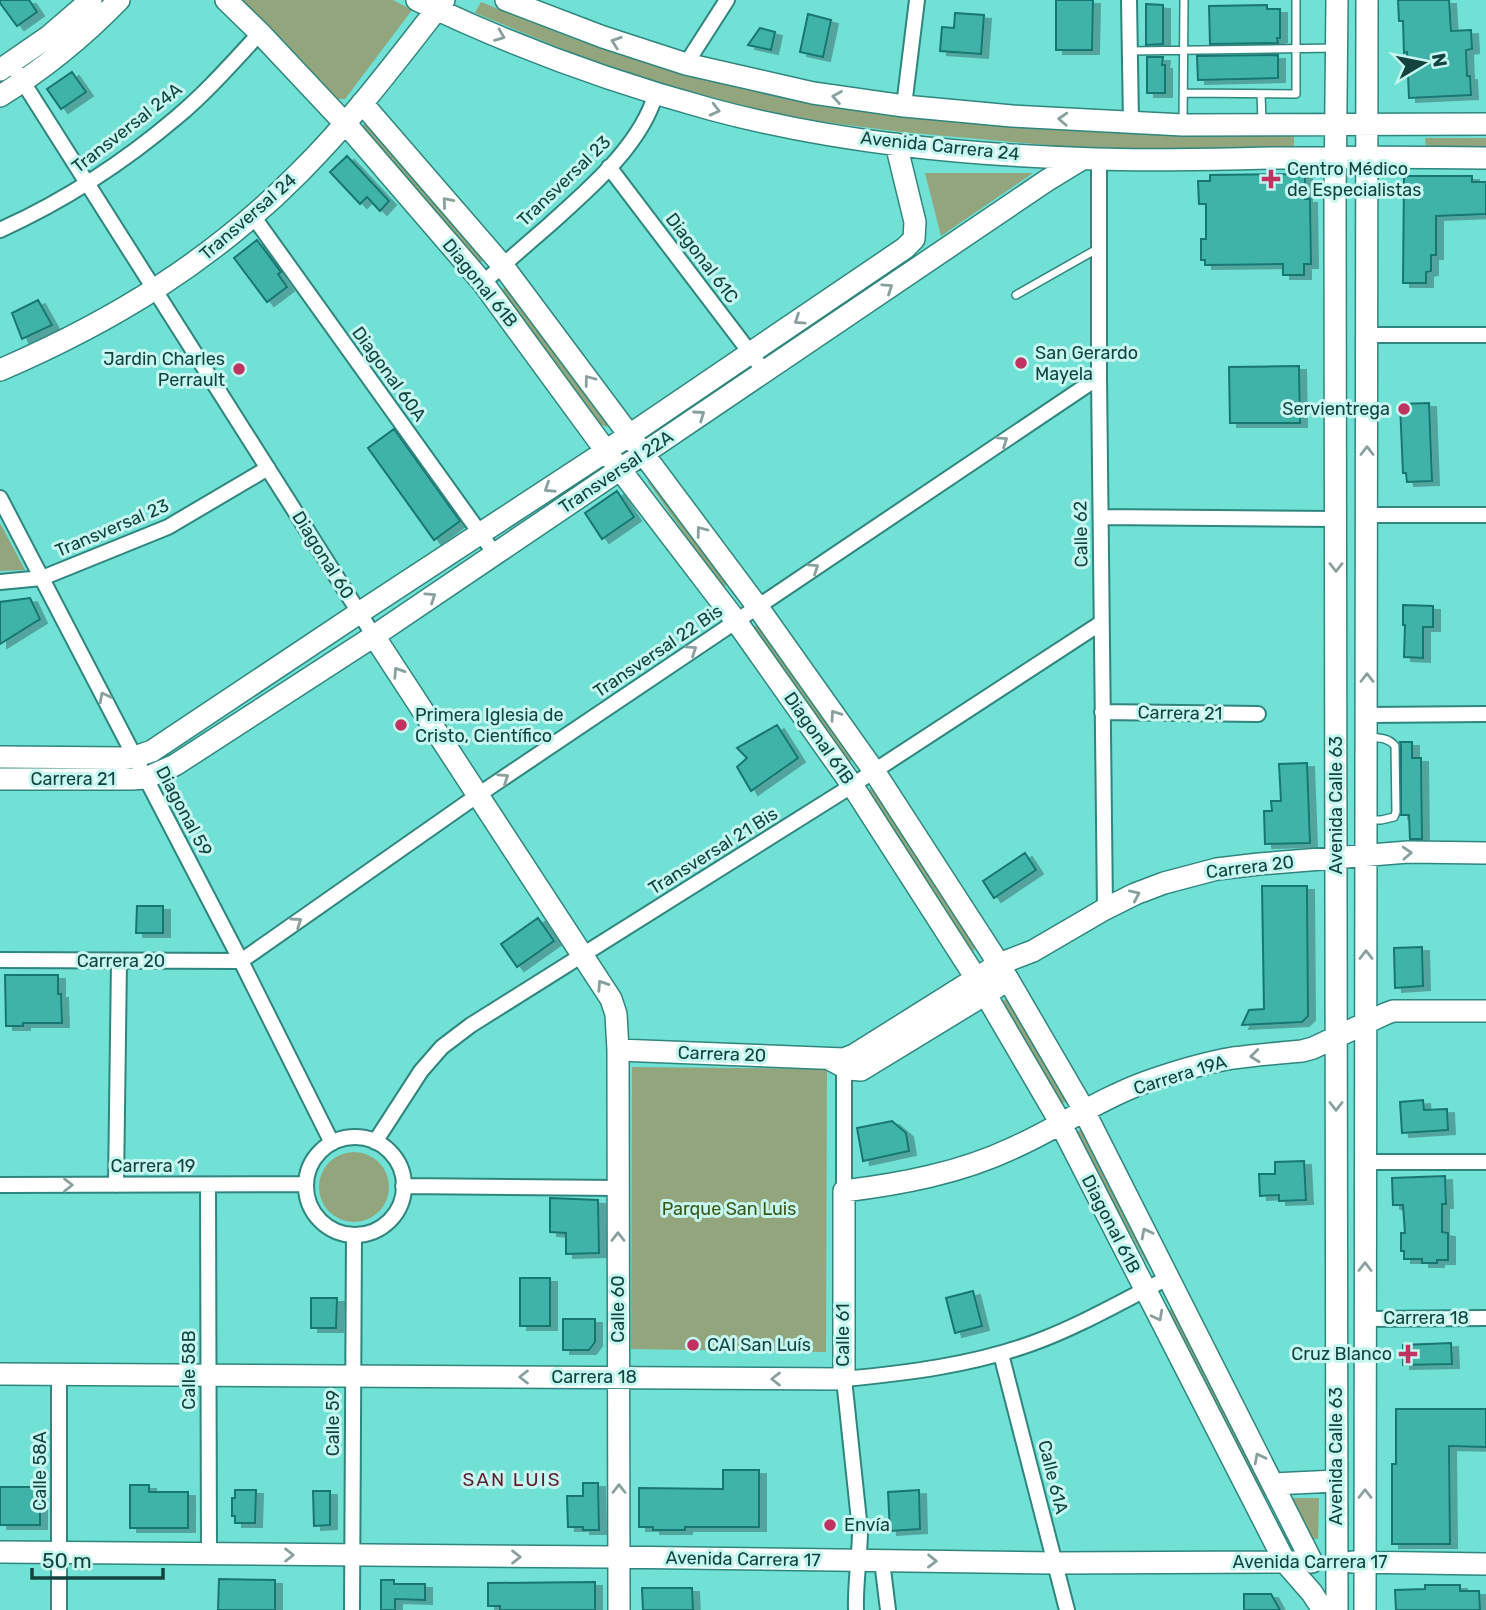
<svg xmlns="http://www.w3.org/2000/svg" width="1486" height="1610" font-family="Rubik,sans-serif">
<defs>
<filter id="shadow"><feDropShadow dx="7" dy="4" stdDeviation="0" flood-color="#0004"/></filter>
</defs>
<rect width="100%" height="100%" fill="#71e0d5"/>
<path fill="#93a57c" d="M241,0H393L412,10L345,99H336Z
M481,2L577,40L669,70L790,100L904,117L1058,129L1170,135L1294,134V152L1171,153L1057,146L902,132L785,117L663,84L575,54L475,13Z
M369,118L482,257L481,264H475L360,130Z
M1425,138H1486V148H1426Z
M925,173H1033L941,236Z
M507,286L608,420L607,427L600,424L503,291L504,287Z
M650,477L728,579L727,585L722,587L648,482Z
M0,523L25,570L0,571Z
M759,624L853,756L850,762H846L754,629L756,625Z
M876,787L975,944L974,951L971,949L870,793V788Z
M1006,999L1009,1000L1066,1098V1102L1060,1103L1003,1004V1001Z
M632,1067L827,1069L826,1352L631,1349Z
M1081,1129L1152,1262L1149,1263L1146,1262L1076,1134Z
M319 1187a35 35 0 1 1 70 0a35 35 0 1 1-70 0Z
M1175,1308L1268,1494L1262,1498L1169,1310Z
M1290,1498H1319L1318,1539H1313Z"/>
<path fill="#40b3a9" stroke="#19766f" stroke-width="2" filter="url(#shadow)" d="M0,0H29L37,12L17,26L0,3Z
M1056,0H1093L1092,50H1056Z
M1398,0H1449L1451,31L1471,30L1472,49L1466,50L1467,76H1470L1471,95L1409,98L1407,52L1404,53L1403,21H1399Z
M1146,4L1163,5V44L1146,45Z
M1267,5V9H1280V38H1277L1278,43L1210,44L1209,6Z
M955,13L984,15L981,54L940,51L942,27L954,28Z
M808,14L831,20L823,57L800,52Z
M760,28L775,32L771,50L748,45Z
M1278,55V78L1198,80L1197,56Z
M1147,57H1163L1162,65H1165V93H1147Z
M72,72L86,92L61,109L47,89Z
M347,156L389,201L380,211L367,197L360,204L330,172Z
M1305,174V199H1310L1311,264H1304V275H1283V264L1205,265V260H1201V239H1206V204H1199L1198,181H1210V175Z
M1404,176H1472V182H1486V214L1436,216V255H1431V271L1426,272V283H1403Z
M257,240L281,272L278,274L287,287L267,302L234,258Z
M38,300L52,325L22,339L12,313Z
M1299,366L1300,423H1230L1229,367Z
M1429,403L1432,481L1407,482L1406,473H1403L1400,404Z
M394,429L460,521L434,540L368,448Z
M617,491L634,517L602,539L585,513Z
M30,598L40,619L0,644V602Z
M1403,605L1433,606V627H1423V658L1404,657L1405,625H1403Z
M777,725L798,758L751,791L737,767L747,758L737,748Z
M1400,742H1412V758H1421L1422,839H1410L1409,815H1401V746Z
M1307,763L1310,843L1265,844L1264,811H1272L1271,801H1281L1279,764Z
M1025,853L1036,870L994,898L983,881Z
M1262,886H1307L1308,1016L1302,1022L1242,1025L1249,1010L1264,1009Z
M137,906H163V933H136Z
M538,918L554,941L517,967L501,944Z
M1422,947L1423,986L1395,988L1394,948Z
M5,975H58V994H61L62,1023H23V1026H6Z
M1423,1100L1424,1110L1447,1109L1448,1130L1402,1133L1400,1102Z
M892,1121L906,1133L909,1151L863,1161L857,1128Z
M1304,1161L1306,1200L1279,1201V1195L1260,1196L1259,1174H1275V1162Z
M1445,1176L1446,1204H1442V1232L1448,1233V1260H1437V1263H1422V1259H1404V1251H1401V1233H1405L1403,1205H1393L1392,1178Z
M550,1198L598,1200L599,1253L566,1254V1233L550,1232Z
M520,1278H550V1326H520Z
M973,1291L982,1326L955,1333L946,1298Z
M311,1298H337L336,1328H311Z
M563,1319H595V1342L589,1350H563Z
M1451,1343L1452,1364L1403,1365V1345Z
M1396,1409H1486V1447L1449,1446L1450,1544H1392V1464H1396Z
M723,1470H759V1527H685V1530H653V1527H639V1488L723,1489Z
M583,1483H598L599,1530H583V1527H568L567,1496H583Z
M130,1485H149V1492H188V1528H130Z
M0,1487H40V1525H0Z
M235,1490H256L255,1523H235V1516H232V1498H235Z
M919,1490L920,1529L890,1531L888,1492Z
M313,1491H330V1525L314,1526Z
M219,1579L275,1580V1610H218Z
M381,1580H394V1584H425V1600L395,1599V1610H381Z
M595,1582V1610H500V1606H488V1583Z
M1425,1585H1460V1591H1479L1480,1610H1396L1395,1590L1425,1589Z
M642,1588H692L693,1610H643Z
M1244,1594H1271L1280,1610H1244Z"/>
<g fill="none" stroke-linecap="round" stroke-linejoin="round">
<g stroke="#2e867e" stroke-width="10">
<path id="lane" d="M1130,51L1336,48
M1184,93L1296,94V0
M1261,94L1262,121
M1183,124L1184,0
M1016,295L1097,249
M1367,820H1381L1394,817L1396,812L1395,746C1388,737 1378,738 1368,737"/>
</g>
<g stroke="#2e867e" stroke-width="18">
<path id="street" d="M1129,0L1131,122
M11,63L374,636
M686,64L727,0
M904,106L917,0
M1099,159V377L1105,909
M609,167L764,371
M253,216L495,554
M0,230C64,201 123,163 177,117C207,92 233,62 260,33
M483,283C504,264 526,245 548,226C588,190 641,146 656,93
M1367,335H1486
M0,498L241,961L332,1143
M1367,515H1486
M1101,517L1336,519
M0,582L42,578L168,527L268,468
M1102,712L1258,714
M1366,715L1486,714
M0,960L241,961
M241,961L478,795L1099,377
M844,1061V1191
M306 1186a49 49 0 1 1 98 0a49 49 0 1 1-98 0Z
M375,1142L421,1071L442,1047L471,1025L842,792L1101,623
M1366,1162H1486
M0,1185L306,1184
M116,1185L119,961
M208,1185L209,1554
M403,1186L618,1188
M1365,1319L1486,1318
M1001,1354L1067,1610
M882,1561L888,1610
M59,1610V1374
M352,1610L354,1235
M856,1610C855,1583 860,1557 860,1530L844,1379C908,1373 972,1365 1033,1343C1080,1326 1124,1300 1168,1278"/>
</g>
<g stroke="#2e867e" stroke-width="24">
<path id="secondary" d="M226,0L260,33L352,131L483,283L606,451L736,621L852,785L976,978L1056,1115L1285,1562L1312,1593L1323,1610
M417,0C510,45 611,82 710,109C835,143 967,155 1096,159C1156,161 1217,159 1277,158C1347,157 1416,157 1486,158
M506,0L603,37L686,64L813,93L904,106L1012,116L1183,125L1486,124
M0,70L48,37L91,0
M0,96C44,69 83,37 119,0
M362,103L503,266L757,606L874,771L999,964L1080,1103L1312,1562
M0,370C114,321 213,260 300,172C353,119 398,59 444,0
M374,636L611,999L616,1014L618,1050L619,1610
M0,757L124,758L135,757L152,751L359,613L600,455L905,248L914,239L915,222L896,144
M0,779H132L146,778L175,765L374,636L1046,181L1082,159
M618,1050L844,1059L854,1055L999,964L1033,951L1105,909L1135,894L1164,883L1217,869L1259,864L1408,852L1486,853
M831,1060L848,1069L861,1070L997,987
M0,1374L844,1379V1191C901,1184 960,1173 1013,1148C1058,1128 1099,1099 1146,1082C1174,1072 1204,1063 1233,1058C1256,1055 1279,1053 1302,1051L1313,1048L1385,1014L1393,1011H1486
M1273,1484L1336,1481
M0,1552L610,1557L1055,1563L1295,1562
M1352,1562L1486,1564
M1337,1610L1335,199L1337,0
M1365,1610L1367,0"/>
</g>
<use href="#lane" stroke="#fff" stroke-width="7"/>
<use href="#street" stroke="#fff" stroke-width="14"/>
<use href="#secondary" stroke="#fff" stroke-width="21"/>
</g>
<defs><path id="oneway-chevron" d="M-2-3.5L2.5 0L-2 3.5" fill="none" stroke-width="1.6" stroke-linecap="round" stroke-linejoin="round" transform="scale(1.75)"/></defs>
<g stroke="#88a19e">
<use href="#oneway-chevron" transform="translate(500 36) rotate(22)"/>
<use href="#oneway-chevron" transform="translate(616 42) rotate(-161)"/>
<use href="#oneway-chevron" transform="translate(837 97) rotate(-171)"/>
<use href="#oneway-chevron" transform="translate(715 110) rotate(14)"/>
<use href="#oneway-chevron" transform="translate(1063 119) rotate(-177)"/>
<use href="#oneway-chevron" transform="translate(447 202) rotate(-131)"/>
<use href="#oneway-chevron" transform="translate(888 288) rotate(-34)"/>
<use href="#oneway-chevron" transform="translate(799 320) rotate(146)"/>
<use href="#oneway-chevron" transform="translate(589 380) rotate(-127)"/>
<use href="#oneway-chevron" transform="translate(700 415) rotate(-35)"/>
<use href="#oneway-chevron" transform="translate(1003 441) rotate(-34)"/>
<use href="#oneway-chevron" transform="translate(1367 451) rotate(-90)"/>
<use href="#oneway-chevron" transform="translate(549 488) rotate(147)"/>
<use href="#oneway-chevron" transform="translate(701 531) rotate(-127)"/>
<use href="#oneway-chevron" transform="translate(1336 567) rotate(90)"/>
<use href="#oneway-chevron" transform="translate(814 568) rotate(-34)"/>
<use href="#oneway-chevron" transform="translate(431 597) rotate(-34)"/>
<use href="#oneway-chevron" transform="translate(692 650) rotate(-34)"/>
<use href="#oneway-chevron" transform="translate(398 672) rotate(-123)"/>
<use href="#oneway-chevron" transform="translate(1367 678) rotate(-90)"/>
<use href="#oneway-chevron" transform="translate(104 697) rotate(-117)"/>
<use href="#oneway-chevron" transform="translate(835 715) rotate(-125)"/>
<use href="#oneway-chevron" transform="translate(504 778) rotate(-34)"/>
<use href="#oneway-chevron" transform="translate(1407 853) rotate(-3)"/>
<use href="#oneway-chevron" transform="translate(1135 895) rotate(-24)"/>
<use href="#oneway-chevron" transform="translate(297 922) rotate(-35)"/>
<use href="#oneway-chevron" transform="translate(1366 955) rotate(-90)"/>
<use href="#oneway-chevron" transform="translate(602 985) rotate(-123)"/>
<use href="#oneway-chevron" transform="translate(1255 1056) rotate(174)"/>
<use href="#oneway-chevron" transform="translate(1336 1106) rotate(90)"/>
<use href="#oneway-chevron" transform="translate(68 1185)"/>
<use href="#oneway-chevron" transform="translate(1146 1233) rotate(-117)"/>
<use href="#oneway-chevron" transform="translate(618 1237) rotate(-90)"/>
<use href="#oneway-chevron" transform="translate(1365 1267) rotate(-90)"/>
<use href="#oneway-chevron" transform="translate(1158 1316) rotate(63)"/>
<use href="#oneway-chevron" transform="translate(524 1377) rotate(-180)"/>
<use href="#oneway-chevron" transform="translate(776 1379) rotate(-180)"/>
<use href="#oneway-chevron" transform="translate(1259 1458) rotate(-117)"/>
<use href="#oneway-chevron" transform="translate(619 1489) rotate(-90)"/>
<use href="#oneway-chevron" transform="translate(1365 1494) rotate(-90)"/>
<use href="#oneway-chevron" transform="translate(289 1555)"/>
<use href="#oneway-chevron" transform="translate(516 1557)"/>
<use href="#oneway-chevron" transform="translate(932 1561) rotate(1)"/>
</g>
<g fill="#c0325f" stroke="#c5f7f0" stroke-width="2.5">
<path d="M1267.5 168.5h7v7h7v7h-7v7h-7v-7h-7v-7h7z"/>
<circle cx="1021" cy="363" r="7"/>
<circle cx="239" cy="369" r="7"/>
<circle cx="1404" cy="409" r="7"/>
<circle cx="401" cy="725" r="7"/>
<circle cx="693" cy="1345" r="7"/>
<path d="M1404.5 1343.5h7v7h7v7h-7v7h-7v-7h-7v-7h7z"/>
<circle cx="830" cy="1525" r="7"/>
</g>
<g text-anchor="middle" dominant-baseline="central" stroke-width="6" stroke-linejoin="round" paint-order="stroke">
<g font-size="18" fill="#12433e" stroke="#c5f7f0">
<text transform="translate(127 128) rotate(-38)">Transversal 24A</text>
<text transform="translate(940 146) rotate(6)">Avenida Carrera 24</text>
<text transform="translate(564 181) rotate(-44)">Transversal 23</text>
<text transform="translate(248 217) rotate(-41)">Transversal 24</text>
<text transform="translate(702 258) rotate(53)">Diagonal 61C</text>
<text transform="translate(480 283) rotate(51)">Diagonal 61B</text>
<text transform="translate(389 374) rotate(54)">Diagonal 60A</text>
<text transform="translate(616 472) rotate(-34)">Transversal 22A</text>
<text transform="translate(112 528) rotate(-23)">Transversal 23</text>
<text transform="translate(1081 534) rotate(-91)">Calle 62</text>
<text transform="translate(323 555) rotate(58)">Diagonal 60</text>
<text transform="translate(658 651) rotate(-34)">Transversal 22 Bis</text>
<text transform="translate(1180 713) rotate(1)">Carrera 21</text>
<text transform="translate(819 738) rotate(55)">Diagonal 61B</text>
<text x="73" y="779">Carrera 21</text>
<text transform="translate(1336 805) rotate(-90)">Avenida Calle 63</text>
<text transform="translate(184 811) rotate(62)">Diagonal 59</text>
<text transform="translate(713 851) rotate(-32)">Transversal 21 Bis</text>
<text transform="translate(1250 867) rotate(-7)">Carrera 20</text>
<text x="121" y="961">Carrera 20</text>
<text transform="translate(722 1054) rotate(2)">Carrera 20</text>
<text transform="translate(1180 1075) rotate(-17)">Carrera 19A</text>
<text x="153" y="1166">Carrera 19</text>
<text transform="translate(1111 1224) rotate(63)">Diagonal 61B</text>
<text transform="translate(618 1309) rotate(-90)">Calle 60</text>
<text x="1426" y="1318">Carrera 18</text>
<text transform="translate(843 1335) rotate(-90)">Calle 61</text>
<text transform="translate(189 1370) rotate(-90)">Calle 58B</text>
<text x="594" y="1377">Carrera 18</text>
<text transform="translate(333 1423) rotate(-90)">Calle 59</text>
<text transform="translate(1336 1456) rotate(-90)">Avenida Calle 63</text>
<text transform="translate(40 1471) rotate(-90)">Calle 58A</text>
<text transform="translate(1053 1477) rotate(76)">Calle 61A</text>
<text transform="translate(743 1559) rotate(1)">Avenida Carrera 17</text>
<text x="1310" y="1562">Avenida Carrera 17</text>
</g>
<g font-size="18" fill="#12433e" stroke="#c5f7f0" text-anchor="start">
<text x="1287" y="169">Centro Médico<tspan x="1287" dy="21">de Especialistas</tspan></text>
<text x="1035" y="353">San Gerardo<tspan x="1035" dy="21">Mayela</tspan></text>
<text x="225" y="359" text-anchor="end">Jardin Charles<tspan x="225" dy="21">Perrault</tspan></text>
<text x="1390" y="409" text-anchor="end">Servientrega</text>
<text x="415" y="715">Primera Iglesia de<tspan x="415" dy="21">Cristo, Científico</tspan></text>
<text x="707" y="1345">CAI San Luís</text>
<text x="1392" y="1354" text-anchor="end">Cruz Blanco</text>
<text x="844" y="1525">Envía</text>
</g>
<g font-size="18" fill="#3e5413" stroke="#c5f7f0">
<text x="729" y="1209">Parque San Luis</text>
</g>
<g font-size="19" letter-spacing="2" fill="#5f1b2f" stroke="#c5f7f0">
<text x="512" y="1479">SAN LUIS</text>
</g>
</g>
<g transform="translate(1423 63) rotate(80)" stroke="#c5f7f0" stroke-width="5" paint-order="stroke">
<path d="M0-5L12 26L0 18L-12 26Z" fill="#12433e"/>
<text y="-10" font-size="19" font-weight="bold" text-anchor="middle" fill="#12433e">N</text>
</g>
<path d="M32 1568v10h131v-10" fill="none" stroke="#12433e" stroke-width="3.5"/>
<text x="42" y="1568" font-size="21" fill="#12433e" stroke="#c5f7f0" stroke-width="5" paint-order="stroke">50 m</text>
</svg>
